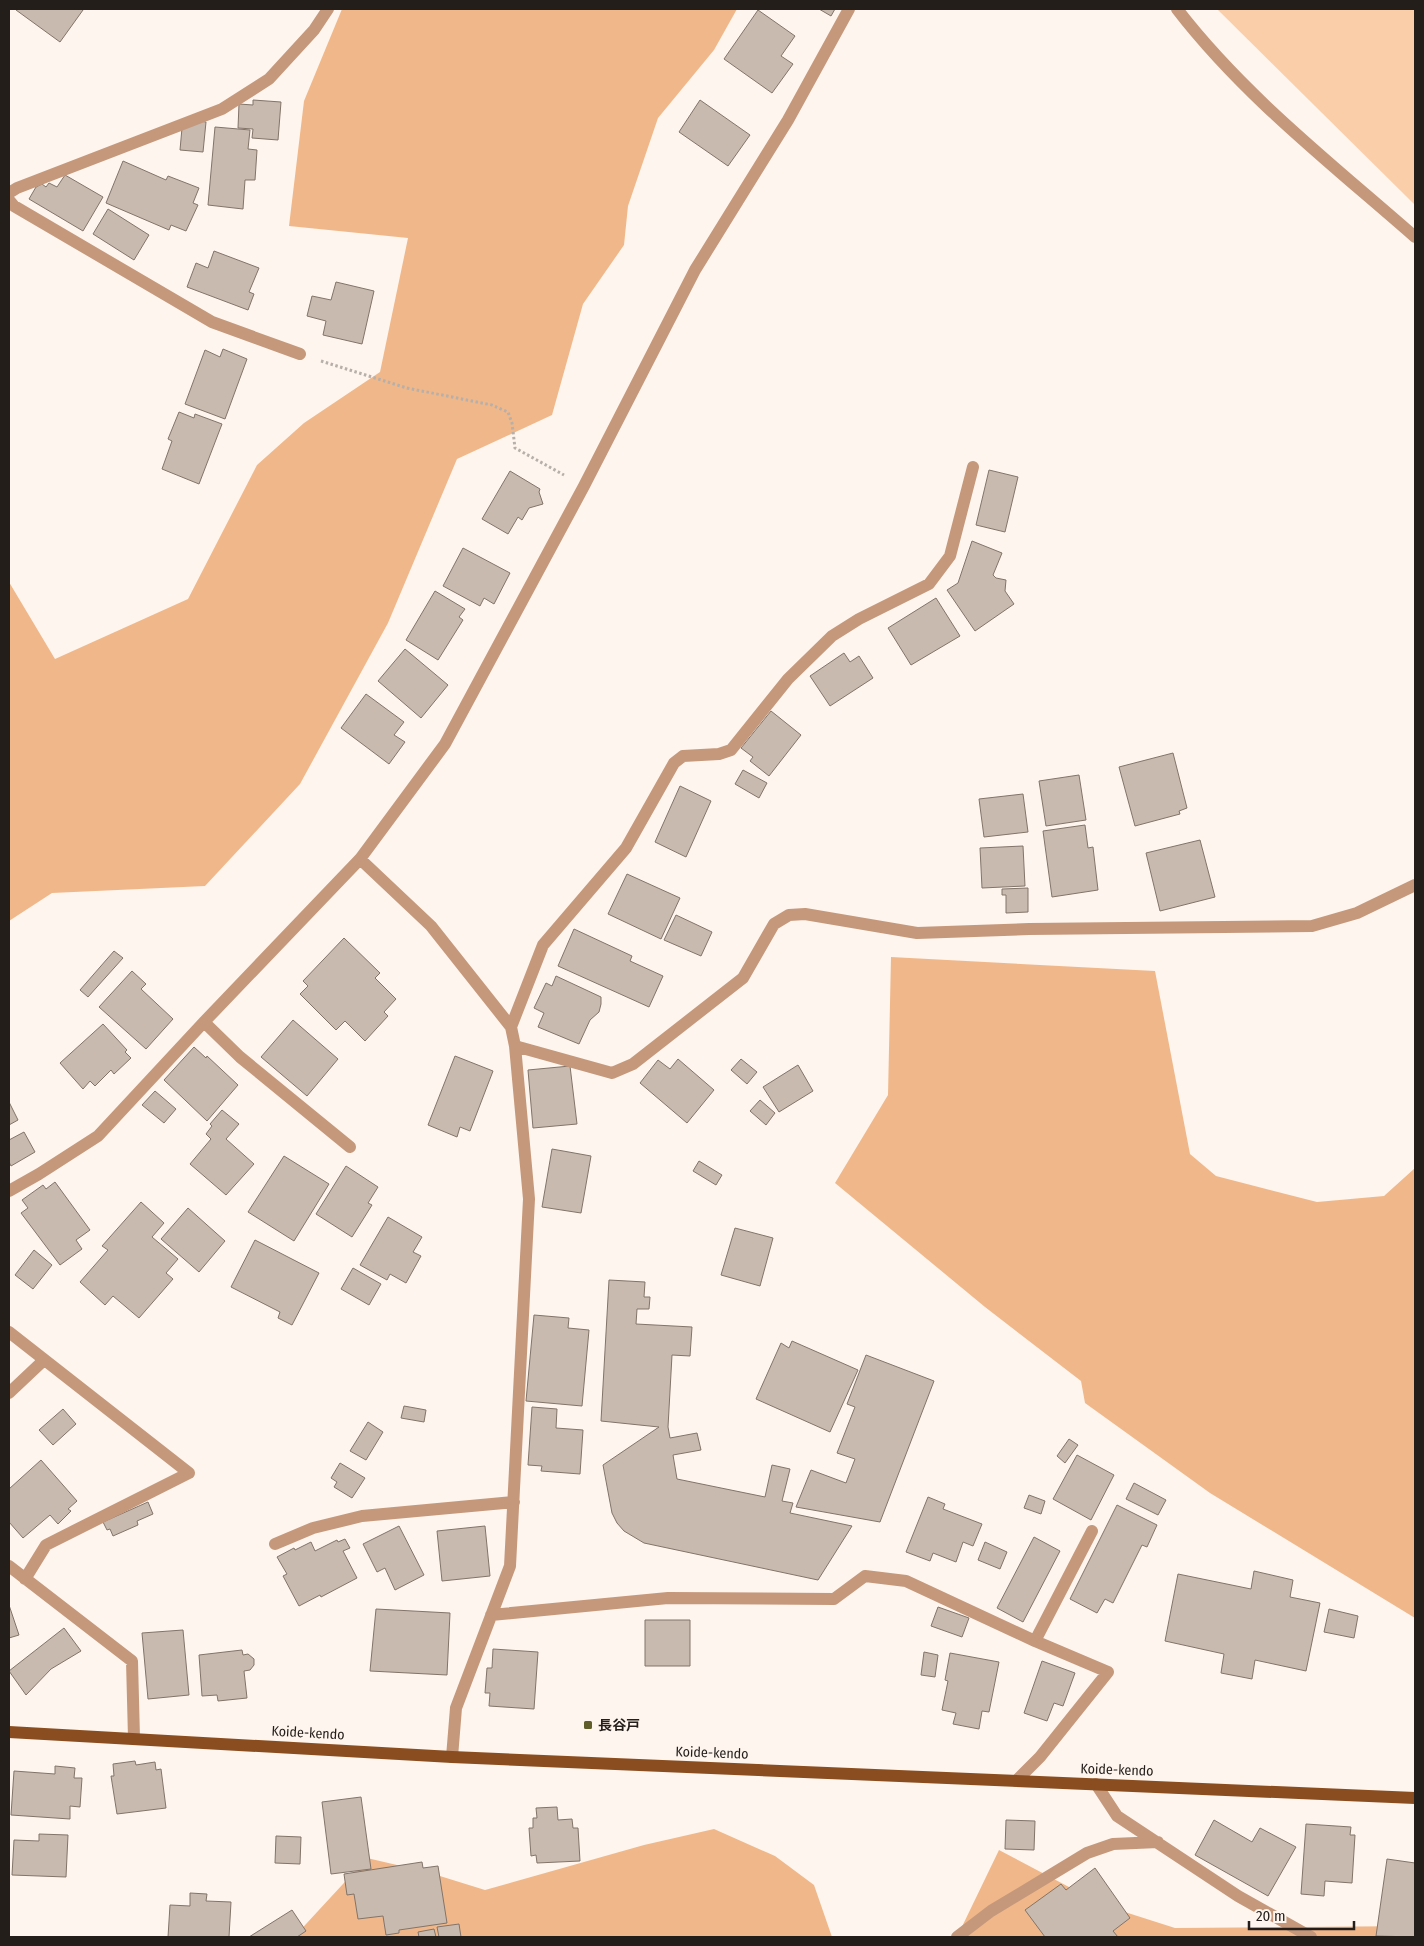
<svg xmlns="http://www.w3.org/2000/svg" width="1424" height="1946" font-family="'Fira Sans Condensed','Noto Sans JP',sans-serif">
<rect width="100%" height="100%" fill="#fef5ee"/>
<path fill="#fbceaa" d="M1217,9H1415V205Z"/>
<path fill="#f0b88a" d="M342,9H737L714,50L658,118L628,206L624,245L583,304L552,415L457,459L388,623L300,784L205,886L52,893L9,921V582L55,659L188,599L257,465L304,423L380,372L408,238L289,226L304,101Z
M891,957L1155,971L1190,1154L1216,1176L1317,1202L1384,1196L1415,1168V1618L1210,1493L1085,1403L1081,1381L985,1307L835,1183L888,1095Z
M714,1829L775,1856L814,1885L832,1937H294L367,1858L427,1872L485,1890L644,1845Z
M999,1850L1103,1905L1175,1928L1415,1926V1937H957Z"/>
<path fill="#c9baaf" stroke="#827469" d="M17,9H81L83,10L60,42L16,10Z
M819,9H835L831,16Z
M758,10L795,36L781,56L793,64L772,93L724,59Z
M253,100L281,102L278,140L252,138L253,129L238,128L239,104L253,105Z
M700,100L750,135L728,166L679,132Z
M200,121L206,122L203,152L180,150L182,128Z
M215,127L250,130L248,149L257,150L255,180H245L243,209L208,205Z
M123,161L166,180L168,176L199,188L193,203L198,205L186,231L171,225L169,230L106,203Z
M65,175L103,197L83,231L29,199L36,187L42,184L46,187L49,183L57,187Z
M108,209L149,235L134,260L93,234Z
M214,251L259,268L249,292L254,294L248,310L187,287L196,263L208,268Z
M336,282L374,291L362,344L323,335L326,321L307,316L312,296L331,300Z
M223,349L247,359L225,419L185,404L205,350L220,357Z
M179,412L194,418L195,414L222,424L199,484L162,469L172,441L168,439Z
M989,470L1018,477L1005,532L976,525Z
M510,471L540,489L539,492L543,504L529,508L522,520L518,517L508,534L482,519Z
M972,541L1002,553L993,575L996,578L1006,580L1005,591L1014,604L975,631L947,590L958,583Z
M463,548L510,573L494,604L484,598L480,606L443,586Z
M435,591L465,609L459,617L463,620L438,660L406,640Z
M936,598L960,636L911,665L888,628Z
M405,649L448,685L421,718L378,681Z
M844,653L850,662L859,656L873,678L830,706L810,676Z
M366,694L404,722L394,735L405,742L389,764L341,728Z
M771,711L801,735L769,776L750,761L753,757L741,748Z
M1173,753L1187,808L1179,811L1180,814L1135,826L1119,767Z
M743,770L767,783L759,798L735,784Z
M1079,775L1086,820L1046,826L1039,781Z
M680,786L711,801L686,857L655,842Z
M1023,794L1028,832L984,837L979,799Z
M1085,825L1088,848L1093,847L1098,890L1052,897L1043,831Z
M1200,840L1215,897L1160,911L1146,853Z
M1023,846L1025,886L982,888L980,848Z
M627,874L680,898L661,939L608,914Z
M1028,888V912L1006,913V895H1002V889Z
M676,915L712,932L701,956L664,940Z
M574,929L632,956L630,961L663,976L649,1007L558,966Z
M344,938L380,973L375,978L396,999L384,1012L388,1016L365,1041L345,1021L336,1030L300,994L308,986L303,981Z
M114,951L123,958L88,997L80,990Z
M132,971L146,984L141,989L173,1019L146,1049L99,1007Z
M556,976L601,997V1004L599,1012L590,1020L579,1044L538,1027L544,1013L534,1008L546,983L552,986Z
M293,1020L338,1059L307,1096L261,1057Z
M103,1024L127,1050L125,1052L131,1058L114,1074L111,1070L95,1086L90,1081L83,1089L60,1063Z
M194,1047L206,1058L207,1056L238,1085L207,1121L164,1080Z
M455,1056L493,1071L470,1131L460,1127L457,1137L428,1125Z
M678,1059L714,1090L687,1123L640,1083L658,1060L670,1069Z
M741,1059L757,1072L747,1084L731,1070Z
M798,1065L813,1091L779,1112L763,1087Z
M570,1066L577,1124L533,1128L528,1070Z
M155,1091L176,1109L164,1123L142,1105Z
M760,1100L775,1113L766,1125L750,1111Z
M9,1102L18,1120L9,1125Z
M222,1110L239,1124L226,1139L254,1164L226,1195L190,1164L211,1139L206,1134L212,1126L210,1124Z
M24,1132L35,1152L11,1166L9,1162V1140Z
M552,1149L591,1156L581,1213L542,1207Z
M284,1156L329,1184L294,1241L248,1212Z
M699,1161L722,1175L716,1185L693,1171Z
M346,1166L378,1187L368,1203L372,1205L352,1237L316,1214Z
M55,1182L90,1230L76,1240L82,1249L60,1265L21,1213L28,1208L22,1200L43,1185L46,1189Z
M141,1202L164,1223L152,1237L178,1259L166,1273L173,1279L139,1318L113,1296L105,1305L80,1282L108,1250L102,1246Z
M188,1208L225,1241L199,1272L161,1239Z
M388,1217L422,1237L413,1252L421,1256L406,1283L390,1274L387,1280L360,1265Z
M735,1228L773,1238L760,1286L721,1275Z
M255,1240L319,1273L292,1325L278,1318L280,1312L231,1287Z
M34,1250L52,1265L33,1289L15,1275Z
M353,1268L381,1284L369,1305L341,1289Z
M609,1280L645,1282L644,1297H650L649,1309H637L636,1324L692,1327L690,1356L672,1355L668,1427L670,1438L697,1433L701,1450L673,1455L677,1479L765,1497L772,1465L790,1469L782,1501L793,1503L790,1513L852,1526L818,1580L644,1543L624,1531L617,1523L612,1513L603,1465L659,1427L601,1421Z
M534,1315L569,1318L568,1328L589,1330L582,1406L526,1401Z
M792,1341L858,1370L830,1432L756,1399L781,1343L789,1348Z
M866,1355L934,1381L880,1522L796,1507L811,1470L846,1483L855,1459L837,1453L855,1407L847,1404Z
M404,1406L426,1410L424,1422L401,1418Z
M532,1407L557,1409L556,1428L583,1430L580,1474L541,1471L542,1466L528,1465Z
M63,1409L76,1424L53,1445L39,1430Z
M368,1422L383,1432L366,1460L350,1451Z
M1069,1439L1078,1445L1065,1463L1057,1456Z
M1077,1455L1114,1475L1091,1520L1053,1499Z
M41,1460L77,1501L68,1509L71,1511L58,1524L50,1515L23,1538L9,1522V1489Z
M340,1463L365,1478L352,1498L334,1487L337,1482L331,1478Z
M1134,1483L1166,1500L1158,1515L1126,1499Z
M1029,1495L1045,1501L1041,1514L1024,1508Z
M928,1497L945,1504L943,1509L982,1524L973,1546L963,1542L956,1562L933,1553L930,1561L906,1552Z
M148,1502L153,1514L137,1521L138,1525L113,1536L110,1529L107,1530L103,1522Z
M1117,1505L1157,1525L1147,1547L1142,1545L1113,1603L1105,1599L1097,1613L1070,1599Z
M399,1526L424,1575L395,1590L385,1568L377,1572L363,1544Z
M485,1526L490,1576L442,1581L437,1531Z
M1034,1537L1060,1551L1023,1622L997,1608Z
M345,1539L350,1548L343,1551L357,1578L321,1597L320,1595L299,1606L283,1576L287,1574L277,1557L294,1548L295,1550L311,1542L315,1551L337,1540L338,1542Z
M985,1542L1007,1552L1000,1569L978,1560Z
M1254,1571L1293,1580L1290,1597L1320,1603L1306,1671L1255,1660L1252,1679L1221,1673L1224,1654L1165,1641L1178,1574L1251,1589Z
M9,1605L19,1635L9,1638Z
M938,1607L969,1618L962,1637L931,1626Z
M376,1609L450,1613L447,1675L370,1671Z
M1329,1609L1358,1616L1354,1638L1324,1632Z
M645,1620H690V1666H645Z
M64,1628L81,1651L51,1669L26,1695L9,1671Z
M183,1630L189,1695L148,1699L142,1633Z
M493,1649L538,1652L534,1709L489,1706L490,1693H485L487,1668H492Z
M242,1650L243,1655L248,1654L254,1659V1665L250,1670L244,1671L247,1698L218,1701L217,1695L202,1696L199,1655Z
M924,1652L938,1655L935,1677L921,1675Z
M950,1653L999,1662L989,1712L982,1711L979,1729L953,1724L956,1713L942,1710L948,1681L945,1680Z
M1042,1661L1075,1673L1063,1706L1054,1703L1047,1721L1024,1713Z
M135,1761L136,1765L155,1762L156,1770L161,1769L166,1808L117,1814L111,1776H114L113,1764Z
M55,1766L75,1768L74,1778H82L80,1807L70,1806V1819L11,1815L14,1771L55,1774Z
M361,1797L371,1869L331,1874L322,1802Z
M557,1807L558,1820L572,1819L573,1828H578L580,1861L537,1863L536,1855L531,1856L529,1828H533V1818H537L536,1808Z
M1006,1820L1035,1821L1034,1850L1005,1849Z
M1214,1820L1252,1842L1260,1828L1296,1847L1268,1896L1195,1855Z
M1306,1824L1351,1827L1350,1835H1355L1352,1883L1325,1881L1324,1896L1301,1894Z
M39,1834L68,1835L66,1877L12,1875L14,1840L39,1841Z
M276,1836L301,1837L300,1864L275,1863Z
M1387,1859L1415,1863V1937L1376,1936Z
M422,1862L423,1868L438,1866L447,1923L399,1930V1933L386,1935L383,1916L358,1919L354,1894L347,1895L344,1874Z
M1095,1868L1130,1918L1113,1931L1118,1937H1045L1025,1910L1061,1884L1066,1890Z
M190,1893L207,1894L206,1901L231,1902L229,1937H168L170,1905L190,1906Z
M292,1910L306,1931L297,1937H249Z
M459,1924L461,1937H439L437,1927Z
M434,1929L436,1937H419L418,1932Z"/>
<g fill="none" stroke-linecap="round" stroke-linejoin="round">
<path stroke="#b7afa9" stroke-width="3" stroke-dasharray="2.5 2.5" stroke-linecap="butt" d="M321,361L407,388L492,405L508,412L512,423L515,448L564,475"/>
<path stroke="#c5987b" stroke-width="12" d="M1177,9C1244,96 1333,165 1415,237
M9,193L17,188L222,109L269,79L314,30L328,9
M9,200L14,206L212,322L300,354
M360,859L431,926L511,1027L515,1046L529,1199L510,1566L456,1708L452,1757
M204,1022L240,1057L350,1147
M511,1027L543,945L626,848L674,763L683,756L719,754L731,750L788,679L832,636L859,619L929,584L950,556L973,467
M515,1046L612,1073L633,1064L743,978L774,924L789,915L805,914L917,933L1029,929L1312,926L1357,913L1415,885
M9,1191L39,1174L98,1136L204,1022L360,859L445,744L584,486L695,270L788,120L849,9
M9,1332L189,1473L46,1545L25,1579
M9,1393L44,1360
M275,1544L313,1528L362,1516L514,1502
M9,1566L132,1661L134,1738
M491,1615L668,1598L834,1599L865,1576L906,1581L1035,1641
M1016,1781L1040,1757L1108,1672L1035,1641L1092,1531
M1096,1784L1117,1816L1238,1896L1311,1937
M957,1937L991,1911L1087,1853L1113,1844L1158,1842"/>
<path stroke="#8a4d1f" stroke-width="12" d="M9,1732L452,1757L1415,1798"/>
</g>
<rect fill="#605d2a" stroke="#fef5ee" stroke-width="2" x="583" y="1720" width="10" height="10" rx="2.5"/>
<g text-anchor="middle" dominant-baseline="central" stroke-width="5" stroke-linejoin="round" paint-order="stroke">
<g font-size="14" font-weight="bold" fill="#241e1a" stroke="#fef5ee" text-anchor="start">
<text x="598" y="1725">長谷戸</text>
</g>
<g font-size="14" fill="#241e1a" stroke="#fef5ee">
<text transform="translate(308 1733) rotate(3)">Koide-kendo</text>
<text transform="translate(712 1753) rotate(2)">Koide-kendo</text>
<text transform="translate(1117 1770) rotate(2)">Koide-kendo</text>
</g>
</g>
<rect width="1424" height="1946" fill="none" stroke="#241e1a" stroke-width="20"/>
<path d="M1249 1921v8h105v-8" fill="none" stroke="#241e1a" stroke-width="2.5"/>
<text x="1256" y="1921" font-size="15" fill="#241e1a" stroke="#fef5ee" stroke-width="4" paint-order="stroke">20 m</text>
</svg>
